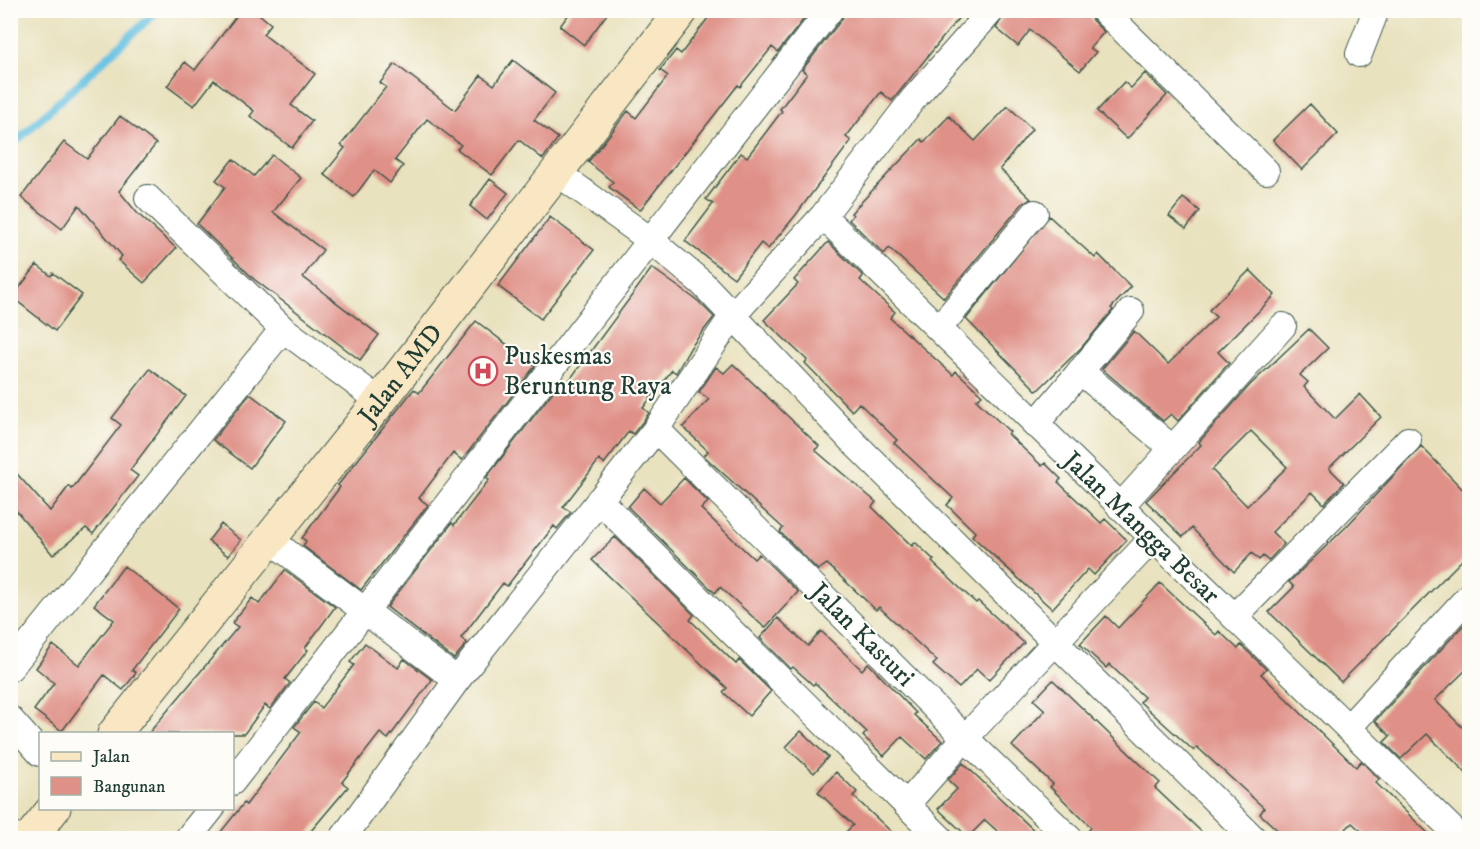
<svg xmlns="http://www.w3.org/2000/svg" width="1480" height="849" font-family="'IM FELL DW Pica',serif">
<rect width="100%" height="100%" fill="#fdfcf7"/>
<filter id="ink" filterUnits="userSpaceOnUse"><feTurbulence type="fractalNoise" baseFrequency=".0167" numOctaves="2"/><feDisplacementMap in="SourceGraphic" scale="12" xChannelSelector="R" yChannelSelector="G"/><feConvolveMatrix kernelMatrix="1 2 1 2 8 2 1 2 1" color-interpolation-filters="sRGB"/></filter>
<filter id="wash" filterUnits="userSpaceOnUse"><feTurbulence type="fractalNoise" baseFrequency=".008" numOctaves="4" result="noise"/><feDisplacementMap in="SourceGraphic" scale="24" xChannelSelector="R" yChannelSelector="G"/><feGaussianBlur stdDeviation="1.35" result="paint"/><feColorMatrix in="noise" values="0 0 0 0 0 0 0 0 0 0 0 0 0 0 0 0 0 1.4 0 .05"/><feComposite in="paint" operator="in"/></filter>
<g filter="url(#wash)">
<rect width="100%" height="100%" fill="#e9e2bf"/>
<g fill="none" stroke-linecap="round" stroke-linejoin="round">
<path stroke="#63c0e1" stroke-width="8" d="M10,147L158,10"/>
</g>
<g id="blocks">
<path fill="#df9087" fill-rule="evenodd" d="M241,10H254L271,24L263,34L315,74L291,105L312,121L292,148L250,116L254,111L214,80L194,106L167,86L185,62L195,70Z
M572,10H610L584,45L560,26Z
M714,10H811L778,52L772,47L740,87L738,85L640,210L609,187L613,182L588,162L628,111L636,118L668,76L660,70L676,50L681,54Z
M845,10H965L892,101L881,92L846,137L851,141L795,216L768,249L761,243L734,278L685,241L713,204L706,199L741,153L747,157L782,111L780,109L807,74L802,70L842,19Z
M1007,10H1088L1092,20L1104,32L1090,48L1096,52L1080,71L1030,30L1018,46L996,28Z
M513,60L555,93L534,120L558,138L543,159L519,140L492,175L457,149L461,145L427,119L395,160L403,166L390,183L374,170L354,197L324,174L345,148L341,145L386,87L380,83L395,64L455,110L481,75L494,85Z
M1145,73L1167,95L1127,139L1097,111L1124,82L1131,88Z
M1310,104L1338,134L1302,170L1273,140Z
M1008,106L1032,129L1000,169L1031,199L1023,203L944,298L889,248L884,254L849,220L853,215L851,213L921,139L924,142L949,116L975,141Z
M120,116L156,144L119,191L138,214L176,248L144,283L118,260L122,256L79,205L62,229L21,197L64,142L87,159Z
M272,155L301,178L273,212L323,250L303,277L379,335L360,360L255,280L197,224L225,187L216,180L233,159L254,176Z
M490,179L508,193L487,220L470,206Z
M1183,198L1200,211L1186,229L1169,216Z
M1049,216L1095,258L1098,254L1131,287L1111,308L1113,310L1081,348L1037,391L966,319Z
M550,217L594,250L541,319L498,286Z
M828,242L863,276L860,280L895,312L890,318L953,375L956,371L982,395L976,400L1010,432L1008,434L1042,466L1045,463L1061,479L1058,482L1101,523L1105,519L1127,540L1094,575L1088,569L1052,609L972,536L975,532L947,505L953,498L894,443L897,440L859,403L852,411L805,363L807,360L764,320L798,284L794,280Z
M37,265L51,276L53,273L82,295L55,331L12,297Z
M652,268L698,301L714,317L691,347L676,373L672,370L643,408L649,413L644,420L633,434L629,431L604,464L599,460L563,507L571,512L557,529L554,526L507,586L503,583L461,638L467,643L454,659L387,607L452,523L454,525L489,480L486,478L558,385L563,389Z
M1250,270L1275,295L1218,352L1229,363L1178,421L1171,414L1163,421L1102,369L1134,331L1168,364L1216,317L1209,310Z
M476,321L535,366L462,460L453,453L419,498L428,505L361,590L303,546L306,541L302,538L340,487L338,485L414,389L419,393Z
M1309,329L1328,348L1300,375L1308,382L1304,387L1335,419L1360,394L1381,417L1329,468L1344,483L1324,504L1312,492L1272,532L1284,544L1268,561L1263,556L1259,560L1252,553L1234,572L1192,528L1183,537L1146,501L1201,445L1199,442L1250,385ZM1251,431L1287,467L1247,506L1212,470Z
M733,364L819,446L815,450L876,502L872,507L912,546L915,542L934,560L932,562L976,603L978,601L1024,643L989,680L977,669L959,688L933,665L937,661L879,607L876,610L827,564L818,570L780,532L783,528L704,456L708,451L683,427L709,399L699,392L716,367L724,373Z
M150,369L186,396L130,470L138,476L93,534L86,528L53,555L10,503V466L50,511L69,486L72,489L121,425L112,418Z
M250,394L286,421L250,468L213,440Z
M1421,446L1470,497V552L1341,682L1269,612L1294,587L1289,582L1346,527Z
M684,478L708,502L701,509L754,559L759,554L798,592L765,628L720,587L715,593L628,507L644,488L660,503Z
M221,524L241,540L228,556L208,541Z
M615,537L694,615L690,620L736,664L739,660L771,691L749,716L723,692L727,688L592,560Z
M124,566L179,609L132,670L136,673L123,690L104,675L62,731L34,710L54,683L36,668L53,645L79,665L114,620L94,605Z
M285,570L335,607L305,648L308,650L285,679L290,683L270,709L265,705L244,734H148L238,627L232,623L252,598L259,604Z
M1160,583L1216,635L1219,631L1238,649L1241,645L1266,669L1261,674L1356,767L1361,761L1379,779L1376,783L1433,838H1369L1352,823L1337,838H1286L1260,814L1264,808L1197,747L1194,751L1140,702L1144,697L1109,664L1106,668L1080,644L1106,616L1118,628Z
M778,618L808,646L821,631L862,670L868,663L916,713L914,715L942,741L926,759L902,737L884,756L863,736L867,732L815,683L813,685L793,667L791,669L760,638Z
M1470,618V666L1435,700L1470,735V777L1427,734L1401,759L1384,742L1390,736L1375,721Z
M365,643L398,668L404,659L432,680L388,739L380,733L342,782L348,787L305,838H216L244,803L246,805L301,732L294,727L314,702L321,708L354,665L350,662Z
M1053,680L1160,783L1155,788L1208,838H1084L1091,827L1050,787L1053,784L1012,746L1045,710L1034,700Z
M801,731L828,757L814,773L786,747Z
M963,763L1002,800L1042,838H1005L985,820L968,837L938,809L957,789L948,780Z
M836,772L857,792L853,796L898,838H840L853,825L818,792Z"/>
</g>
</g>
<g filter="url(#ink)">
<use href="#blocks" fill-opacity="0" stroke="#3d5649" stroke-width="1.5"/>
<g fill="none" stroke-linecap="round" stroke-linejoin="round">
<g stroke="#3d5649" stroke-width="28">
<path id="street" d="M1103,10L1266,171
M1359,54L1376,10
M556,172L649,239L702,283L854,443L1253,838
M148,198L283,329L380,401
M823,216L1461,838
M939,328L1035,213
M1080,371L1172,448
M1035,425L1131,311
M656,429L965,738L1069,838
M599,500L940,838
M1120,507L1283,326
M269,539L457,680
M1234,617L1408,440
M10,668L283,329
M10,719L40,753
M1348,728L1470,595
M232,782C433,526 628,266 830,10
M906,805L965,738L1152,539
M10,834L14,838
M188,838L212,808
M343,838L457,680L656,429L734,314L823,216L914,98L992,10"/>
</g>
<g stroke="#3d5649" stroke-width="35">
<g id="secondary">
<path id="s1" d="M114,734L380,401L682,10"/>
<path d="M30,838L54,808"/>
</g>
</g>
<use href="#street" stroke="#fff" stroke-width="26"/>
<use href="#secondary" stroke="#f9e7c3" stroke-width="33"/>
</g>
</g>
<defs>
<g id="hospital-ring" transform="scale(1.5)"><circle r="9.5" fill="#fdfcf7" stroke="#d1495b" stroke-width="1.5"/><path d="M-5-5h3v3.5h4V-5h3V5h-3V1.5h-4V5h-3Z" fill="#d1495b"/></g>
</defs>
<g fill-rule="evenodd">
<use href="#hospital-ring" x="483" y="371"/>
</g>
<g text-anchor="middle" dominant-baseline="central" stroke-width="4.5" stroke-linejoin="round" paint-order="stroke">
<g font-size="26" fill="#1f3d34" stroke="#fdfcf7" text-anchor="start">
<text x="504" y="356">Puskesmas<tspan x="504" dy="30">Beruntung Raya</tspan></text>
</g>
<g font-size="26" fill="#1f3d34" stroke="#fdfcf7">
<text stroke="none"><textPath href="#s1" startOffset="460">Jalan AMD</textPath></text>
<text transform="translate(1141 528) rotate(44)">Jalan Mangga Besar</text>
<text transform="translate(862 635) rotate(45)">Jalan Kasturi</text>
</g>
</g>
<rect width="1480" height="849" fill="none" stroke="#fdfcf7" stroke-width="36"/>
<rect x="39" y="732" width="195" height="78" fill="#fdfcf7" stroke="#a4b0a9" stroke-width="1.5"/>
<rect x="51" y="752" width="30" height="9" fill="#f9e7c3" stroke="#a4b0a9" stroke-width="1.5"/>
<text x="93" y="762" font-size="18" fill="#1f3d34">Jalan</text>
<rect x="51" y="777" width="30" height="18" fill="#df9087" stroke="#a4b0a9" stroke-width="1.5"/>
<text x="93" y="792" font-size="18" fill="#1f3d34">Bangunan</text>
</svg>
